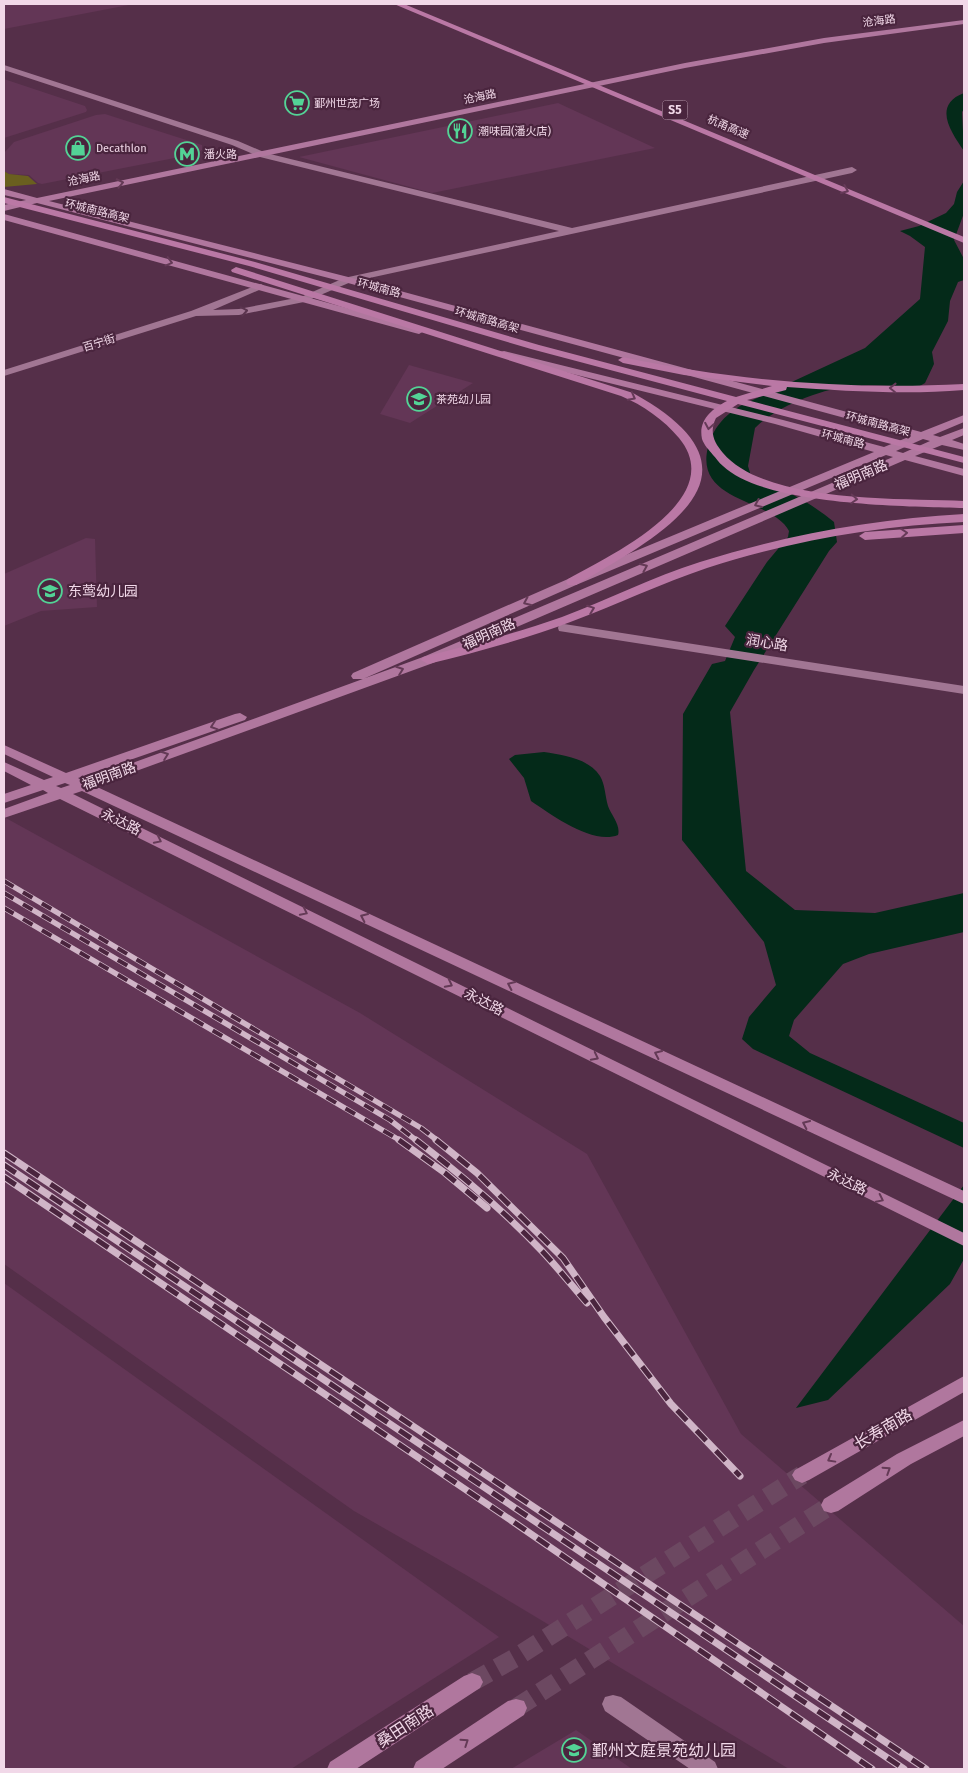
<svg xmlns="http://www.w3.org/2000/svg" width="968" height="1773" font-family="'Fira Sans','Noto Sans SC',sans-serif">
<rect width="100%" height="100%" fill="#552f49"/>
<path fill="#633656" d="M4,4H134L4,29Z
M4,79L85,106L87,110L86,112L4,138Z
M558,103L655,148L432,193L299,157Z
M105,114L202,145V150L195,154L42,184L38,183L29,175L9,174L4,171V153L14,142L96,115Z
M409,365L473,383L410,423L380,414Z
M86,538L95,539L97,607L41,611L4,626V574Z
M4,817L360,1013L587,1154L741,1434L964,1626V1769H789L466,1575L354,1511L4,1264Z
M4,1283L499,1637L291,1769H4Z
M576,1730L632,1769H511Z"/>
<path fill="#6a5f1f" d="M4,171L9,174L28,176L37,184L4,187Z"/>
<path fill="#042a19" d="M964,93V109L962,112L964,151C951,132 932,105 964,93Z
M964,181V213L954,240L964,259V280L958,282L950,301L948,321L932,352L934,364L925,383L918,387C897,387 874,384 852,386C824,388 775,407 755,428L748,466L751,476C780,487 810,502 834,522L837,542L829,551L754,670L730,712L746,871L795,910L875,913L964,893V932L869,954L843,964L794,1020L789,1036L810,1053L964,1123V1148L753,1049L742,1039L749,1017L776,985L764,942L682,840L683,714L712,664L725,661L735,637L725,626L767,562L788,537L789,531C772,498 694,503 708,447C713,428 724,416 740,406L865,348L920,299L925,247L910,236L900,231L919,226L946,213L954,204L957,192Z
M544,752C563,755 588,758 600,776C605,784 605,796 608,806C611,815 621,825 618,835C592,845 552,815 531,801L524,778L509,759L515,755Z
M964,1185V1259L950,1284L828,1400L796,1408Z"/>
<g fill="none" stroke-linecap="round" stroke-linejoin="round">
<path stroke="#6c4861" stroke-width="19" stroke-dasharray="19 10" stroke-linecap="butt" d="M472,1682L515,1658L802,1475
M516,1708L831,1505"/>
<path fill="#a17693" fill-rule="evenodd" d="M4,65L238,141L266,153L572,228L852,167L857,170L852,173L351,282L304,302L239,315L196,316L4,376V370L191,311L257,285L261,284L266,287L213,310L239,309L301,297L344,278L559,231L260,157L232,145L4,70Z
M564,624L964,686V694L559,631L558,628L559,625Z
M613,1695L621,1697L715,1762L718,1769H690L605,1711L602,1704L605,1697Z"/>
<path fill="#b0779e" fill-rule="evenodd" d="M964,20V24L824,43L685,68L49,201L356,279L921,432L964,415V422L933,435L940,437L964,428V435L952,440L964,444V450L942,445L915,456L964,469V476L905,460L433,663L95,786L964,1191V1204L82,791L73,794L964,1233V1246L60,799L4,818V809L48,793L43,790L4,803V794L31,785L4,771V762L44,780L53,777L4,754V745L66,773L235,714L240,713L247,717L245,720L78,778L83,781L423,657L893,457L886,455L576,585L363,679H353L351,676L353,673L568,579L874,452L775,424L500,356L499,354L500,352L504,351L783,420L884,447L911,436L348,283L37,203L4,211V205L26,200L4,195V189L37,198L685,63L824,38ZM923,439L930,441L903,453L896,451ZM65,783L70,785L61,788L56,786Z
M4,214L423,329L424,331L419,334L415,333L4,220Z
M964,1376V1392L809,1480L802,1483L795,1480L792,1475L795,1470Z
M964,1420V1436L911,1464L838,1511L831,1513L824,1511L821,1505L824,1499L897,1454Z
M472,1673L480,1676L483,1682L480,1688L356,1769H327L330,1762L464,1676Z
M516,1699L524,1701L527,1708L524,1715L442,1769H413L416,1762L508,1701Z"/>
<path fill="#ba78a5" fill-rule="evenodd" d="M394,4H404L964,237V243Z
M4,197L255,262L539,345L736,397L772,386L684,375L623,363L618,360L623,357C734,381 850,390 964,384V390C906,395 845,391 787,387L786,390L747,400L964,457V463L738,404L716,418C709,432 714,442 723,453C767,504 900,498 964,501V508C907,506 765,506 723,466C719,463 716,458 713,455C709,450 704,445 702,439C698,420 712,409 727,401L531,349L249,266L4,203Z
M236,267L633,393C778,473 664,534 576,585H568L566,582L568,579C609,556 730,500 679,438C664,420 643,405 621,396L232,272L231,270Z
M964,514V522C877,526 790,541 707,568C662,583 618,604 573,621C526,639 477,652 428,664L421,660L423,657C470,645 517,633 562,617C608,600 652,577 700,562C785,535 874,519 964,514Z
M964,525V533L865,540L859,536L865,532Z"/>
<g stroke="#d0b5c7" stroke-width="5.5">
<path id="rail-far1" d="M4,881L421,1128L438,1141
M4,893L390,1120L417,1141
M4,908L401,1141"/>
</g>
<g stroke="#d0b5c7" stroke-width="7">
<path id="rail" d="M399,1140L445,1173L487,1208
M416,1140C460,1174 503,1210 542,1251C558,1268 572,1286 587,1303
M436,1140L477,1173L563,1258L604,1317L671,1404L740,1476
M4,1153L926,1769
M4,1165L904,1769
M4,1177L515,1523L872,1769"/>
</g>
<use href="#rail-far1" stroke="#4a253e" stroke-width="4" stroke-dasharray="11" stroke-linecap="butt"/>
<use href="#rail" stroke="#4a253e" stroke-width="5" stroke-dasharray="14" stroke-linecap="butt"/>
</g>
<defs><path id="oneway-chevron" d="M-2-3.5L2.5 0L-2 3.5" fill="none" stroke-width="1.6" stroke-linecap="round" stroke-linejoin="round" transform="scale(1.25)"/></defs>
<g stroke="#643a56">
<use href="#oneway-chevron" transform="translate(120 183) rotate(-12)"/>
<use href="#oneway-chevron" transform="translate(169 262) rotate(15)"/>
<use href="#oneway-chevron" transform="translate(758 504) rotate(157)"/>
<use href="#oneway-chevron" transform="translate(644 567) rotate(-23)"/>
<use href="#oneway-chevron" transform="translate(527 602) rotate(156)"/>
<use href="#oneway-chevron" transform="translate(400 670) rotate(-20)"/>
<use href="#oneway-chevron" transform="translate(214 726) rotate(161)"/>
<use href="#oneway-chevron" transform="translate(165 755) rotate(-20)"/>
<use href="#oneway-chevron" transform="translate(158 840) rotate(26)"/>
<use href="#oneway-chevron" transform="translate(304 912) rotate(26)"/>
<use href="#oneway-chevron" transform="translate(364 917) rotate(-155)"/>
<use href="#oneway-chevron" transform="translate(449 984) rotate(27)"/>
<use href="#oneway-chevron" transform="translate(511 985) rotate(-155)"/>
<use href="#oneway-chevron" transform="translate(658 1054) rotate(-155)"/>
<use href="#oneway-chevron" transform="translate(595 1057) rotate(27)"/>
<use href="#oneway-chevron" transform="translate(806 1124) rotate(-155)"/>
<use href="#oneway-chevron" transform="translate(880 1199) rotate(26)"/>
<use href="#oneway-chevron" transform="translate(831 1459) rotate(151)"/>
<use href="#oneway-chevron" transform="translate(887 1470) rotate(-33)"/>
<use href="#oneway-chevron" transform="translate(465 1742) rotate(-34)"/>
</g>
<g stroke="#663a58">
<use href="#oneway-chevron" transform="translate(845 190) rotate(23)"/>
<use href="#oneway-chevron" transform="translate(893 388) rotate(-179)"/>
<use href="#oneway-chevron" transform="translate(632 397) rotate(28)"/>
<use href="#oneway-chevron" transform="translate(709 426) rotate(100)"/>
<use href="#oneway-chevron" transform="translate(854 499) rotate(3)"/>
<use href="#oneway-chevron" transform="translate(904 533) rotate(-4)"/>
<use href="#oneway-chevron" transform="translate(591 609) rotate(-21)"/>
</g>
<use stroke="#5b354f" href="#oneway-chevron" transform="translate(244 311) rotate(-10)"/>
<defs>
<g id="supermarket-ring" transform="scale(1.25)"><circle r="9.5" fill="#4a253e" stroke="#53d396" stroke-width="1.5"/><path d="M-6-5.5h2.5l.6 2H6L4.5 2H-2.5L-4.4-4H-6ZM-1.5 3.2a1.3 1.3 0 1 0 .1 0ZM3 3.2a1.3 1.3 0 1 0 .1 0Z" fill="#53d396"/></g>
<g id="restaurant-ring" transform="scale(1.25)"><circle r="9.5" fill="#4a253e" stroke="#53d396" stroke-width="1.5"/><path d="M-5-6h1v4h1v-4h1v4h1v-4h1v5L-1.5 .5V6h-2V.5L-5-1ZM5-6V6H3V1.5H1.5Q1.5-4 5-6Z" fill="#53d396"/></g>
<g id="shop-ring" transform="scale(1.25)"><circle r="9.5" fill="#4a253e" stroke="#53d396" stroke-width="1.5"/><path d="M-5-2.5h2.3a2.7 3.5 0 0 1 5.4 0H5L5.5 6h-11ZM-1.5-2.5h3a1.5 2.3 0 0 0-3 0Z" fill="#53d396"/></g>
<g id="metro-ring" transform="scale(1.25)"><circle r="9.5" fill="#4a253e" stroke="#53d396" stroke-width="1.5"/><path d="M-5.5 5V-5H-3L0 0L3-5H5.5V5H3V-.5L0 4L-3-.5V5Z" fill="#53d396"/></g>
<g id="school-ring" transform="scale(1.25)"><circle r="9.5" fill="#4a253e" stroke="#53d396" stroke-width="1.5"/><path d="M0-5L7-2L0 1L-7-2ZM-4 1L0 2.5L4 1V4Q0 6-4 4Z" fill="#53d396"/></g>
</defs>
<g fill-rule="evenodd">
<use href="#supermarket-ring" x="297" y="103"/>
<use href="#restaurant-ring" x="460" y="131"/>
<use href="#shop-ring" x="78" y="148"/>
<use href="#metro-ring" x="187" y="154"/>
<use href="#school-ring" x="419" y="399"/>
<use href="#school-ring" x="50" y="591"/>
<use href="#school-ring" x="574" y="1750"/>
</g>
<g text-anchor="middle" dominant-baseline="central" stroke-width="4.5" stroke-linejoin="round" paint-order="stroke">
<g font-size="11" fill="#f1d8e8" stroke="#4a253e">
<text transform="translate(879 21) rotate(-7)">沧海路</text>
<text transform="translate(480 97) rotate(-12)">沧海路</text>
<text transform="translate(728 127) rotate(23)">杭甬高速</text>
<text transform="translate(84 179) rotate(-12)">沧海路</text>
<text transform="translate(97 211) rotate(14)">环城南路高架</text>
<text transform="translate(379 288) rotate(15)">环城南路</text>
<text transform="translate(487 320) rotate(16)">环城南路高架</text>
<text transform="translate(99 343) rotate(-17)">百宁街</text>
<text transform="translate(878 424) rotate(15)">环城南路高架</text>
<text transform="translate(843 439) rotate(15)">环城南路</text>
</g>
<g font-size="11" fill="#f1d8e8" stroke="#4a253e" text-anchor="start">
<text x="314" y="103">鄞州世茂广场</text>
<text x="478" y="131">潮味园(潘火店)</text>
<text x="96" y="148">Decathlon</text>
<text x="204" y="154">潘火路</text>
<text x="436" y="399">茶苑幼儿园</text>
</g>
<rect fill="#4a253e" stroke="#bfa2b5" stroke-width="1" x="662.5" y="100.5" width="25" height="19" rx="4"/>
<g font-size="12" font-weight="bold" fill="#f1d8e8">
<text x="675" y="110">S5</text>
</g>
<g font-size="14" fill="#f1d8e8" stroke="#4a253e">
<text transform="translate(861 475) rotate(-23)">福明南路</text>
<text transform="translate(489 634) rotate(-24)">福明南路</text>
<text transform="translate(767 643) rotate(9)">润心路</text>
<text transform="translate(109 776) rotate(-20)">福明南路</text>
<text transform="translate(121 822) rotate(26)">永达路</text>
<text transform="translate(484 1002) rotate(27)">永达路</text>
<text transform="translate(847 1182) rotate(26)">永达路</text>
</g>
<g font-size="14" fill="#f1d8e8" stroke="#4a253e" text-anchor="start">
<text x="68" y="591">东莺幼儿园</text>
</g>
<g font-size="16" fill="#f1d8e8" stroke="#4a253e">
<text transform="translate(883 1429) rotate(-30)">长寿南路</text>
<text transform="translate(405 1726) rotate(-33)">桑田南路</text>
</g>
<g font-size="16" fill="#f1d8e8" stroke="#4a253e" text-anchor="start">
<text x="592" y="1750">鄞州文庭景苑幼儿园</text>
</g>
</g>
<rect width="968" height="1773" fill="none" stroke="#f1d8e8" stroke-width="10"/>
</svg>
